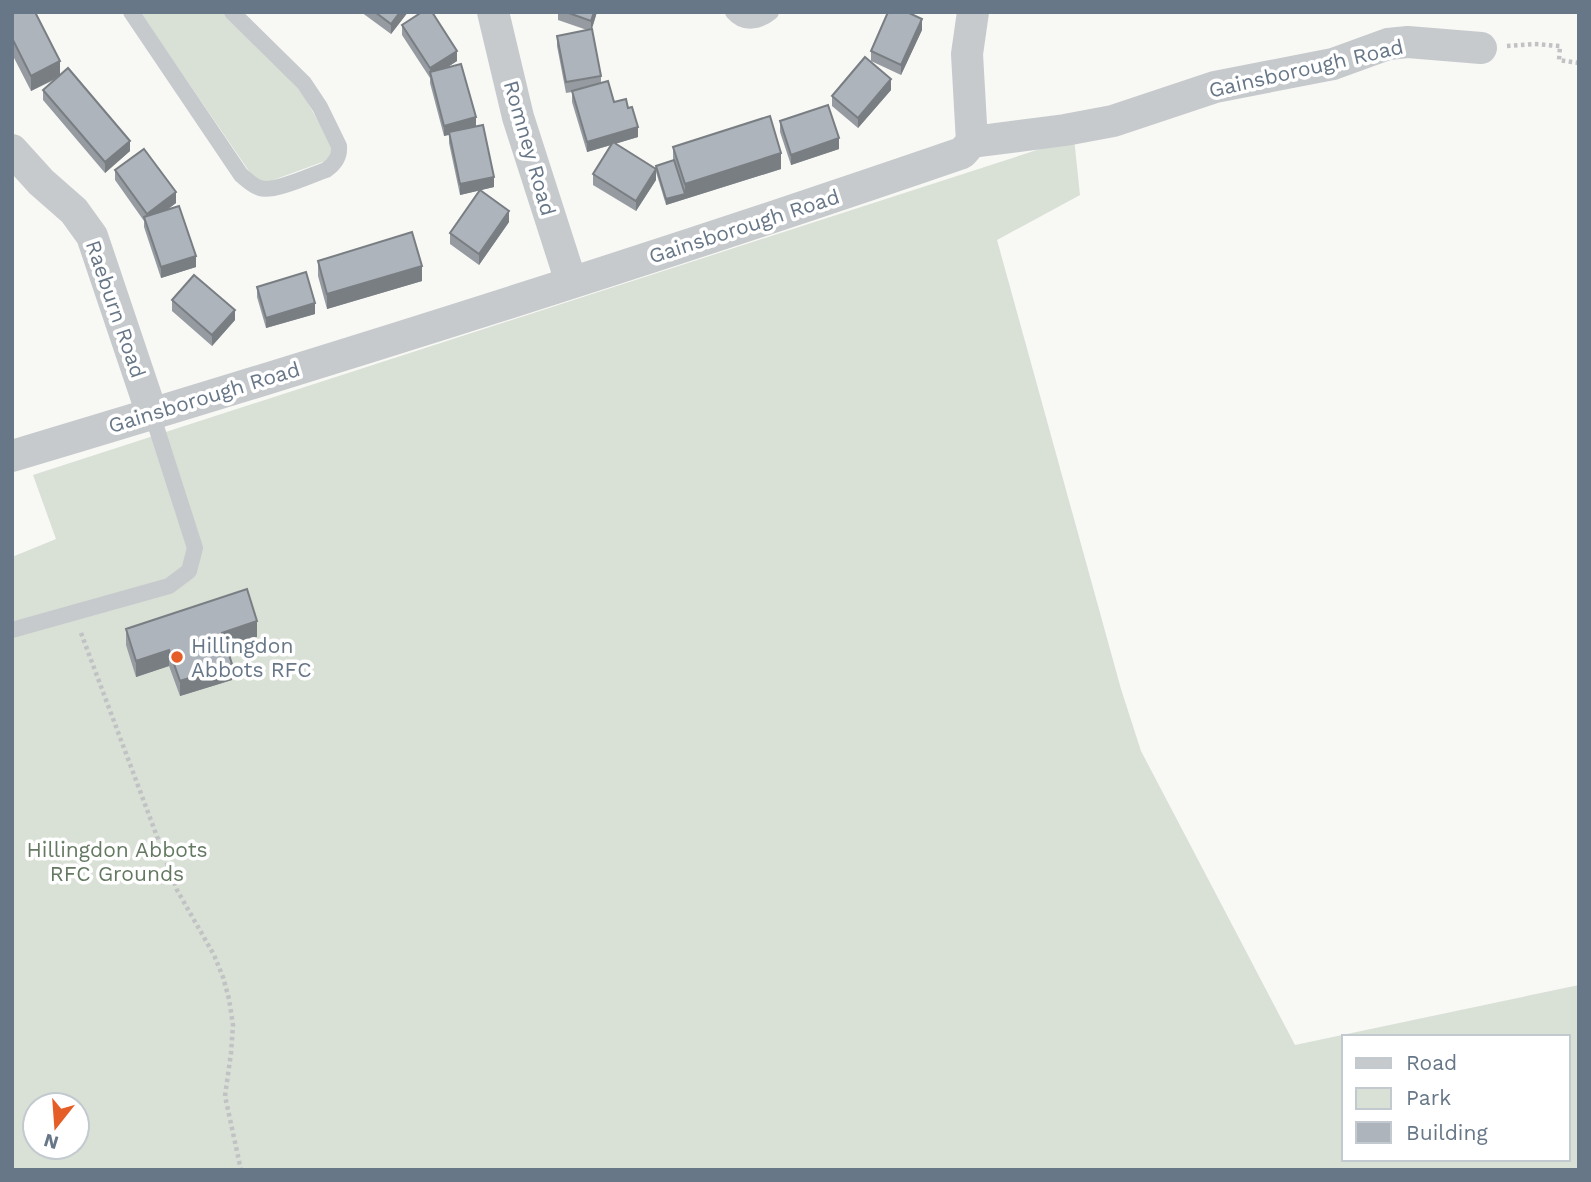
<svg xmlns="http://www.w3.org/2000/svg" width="1591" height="1182" font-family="'Work Sans',sans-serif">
<rect width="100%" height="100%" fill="#f8f8f5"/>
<path fill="#d9e0d6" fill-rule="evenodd" d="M140,12H224L294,83L304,96L332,146V154L325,161L268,182L263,183L253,177Z
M1074,138L1080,195L997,240L1121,689L1141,751L1295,1045L1579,985V1170H12V557L56,539L33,475ZM1344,1037H1568V1159H1344ZM35,1105H77V1147H35Z"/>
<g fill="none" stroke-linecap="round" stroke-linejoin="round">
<path stroke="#c0c2c4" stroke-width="4.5" stroke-dasharray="3.5 3.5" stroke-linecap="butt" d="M1507,46L1534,44L1560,46L1559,60L1579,63
M81,633L177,890L214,955L223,977L229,999L233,1025L231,1053L225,1096L241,1170"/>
<path stroke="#c6cacd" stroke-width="16" d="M131,12L241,175C247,180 253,186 260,188C273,193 311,175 326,170C335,164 340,157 339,146L320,107L304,83L232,12
M733,12C744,25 759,22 771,12
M12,630L169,586L189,571L195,548L152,414"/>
<path stroke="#c6cacd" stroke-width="32" d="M493,12L518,117L571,282
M972,142L967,54L973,12
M12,150L41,182L74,211L92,236L152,414
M12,456C330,361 648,261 962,153L972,142L1065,130L1113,121L1215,87L1333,64L1388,44L1408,42L1481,48"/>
</g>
<path fill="#959ba1" d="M12,12L60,75L130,151L105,173L43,100V90L56,79L31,91L12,54Z
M361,12H408L391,34Z
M558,12H597L592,29L601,76V83L638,137L615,144L656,169V166L673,161V147L781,169L666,205L656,172V180L636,211L593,185V174L611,145L587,152L572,102V92L566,93L557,46V36L587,30L558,20Z
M402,25L457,61L446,68L476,127L494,187L460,195L449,143V135L444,136L430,83V78L402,35Z
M922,30L901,75L871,61V51Z
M891,90L858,128L832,106V96Z
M780,121L839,149L791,165L780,132Z
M115,170L176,203L167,210L196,267L161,278L144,227V221L115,180Z
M509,222L479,265L450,244V233Z
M318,261L422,281L327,309L318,276Z
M257,287L315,314L266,328L257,297Z
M172,300L235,320L212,346L172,311Z
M126,629L257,637L227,647L232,680L180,696L169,666L136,677L126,645Z"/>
<path fill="#797e83" d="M400,12H408L391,34V24Z
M594,12H597L591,31V21Z
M922,19V30L901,75V65Z
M457,51V61L431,78L430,68Z
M60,61V76L31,91V76Z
M891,79V90L858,128V118Z
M476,117V127L444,136V126Z
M638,127V137L587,152V142Z
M839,138V149L791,165V155Z
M130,141V151L105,173V162Z
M781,153V169L666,205V199L685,194V184Z
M656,169V180L636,211V201Z
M494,177V187L460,195V184Z
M176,192V203L147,224V214Z
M509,211V222L479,265V254Z
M196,256V267L161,278V267Z
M422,266V281L327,309V294Z
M315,303V314L266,328V318Z
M235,310V320L212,346V335Z
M257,621V637L222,649V633Z
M169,650V666L136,677V661Z
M232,664V680L180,696V681Z"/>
<path fill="#adb4bb" stroke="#797e83" stroke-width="2" d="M12,12H35L60,61L31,76L12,38Z
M375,12H400L391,24Z
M422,12H432L457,51L430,68L402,25Z
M566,12H594L591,21Z
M888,12H907L922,19L901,65L871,51Z
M592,29L601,76L566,82L557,36Z
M865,57L891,79L858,118L832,96Z
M461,64L476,117L444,126L430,72Z
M68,68L130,141L105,162L43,90Z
M608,81L614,102L626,99L628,108L632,107L638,127L587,142L572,91Z
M828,105L839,138L791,155L780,121Z
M770,116L781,153L685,184L673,147Z
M483,125L494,177L460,184L449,132Z
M613,142L656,169L636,201L593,174Z
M144,149L176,192L147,214L115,170Z
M674,160L685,194L666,199L656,166Z
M480,190L509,211L479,254L450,233Z
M179,206L196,256L161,267L144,217Z
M412,232L422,266L327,294L318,261Z
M306,272L315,303L266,318L257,287Z
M194,275L235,310L212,335L172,300Z
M247,589L257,621L222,633L232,664L180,681L169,650L136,661L126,629Z"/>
<circle fill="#e55e28" stroke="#fff" stroke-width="2.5" cx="177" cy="657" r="7"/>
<g text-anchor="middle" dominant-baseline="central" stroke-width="7" stroke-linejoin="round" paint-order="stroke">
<g font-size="21" fill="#677787" stroke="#fff">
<text transform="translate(1306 68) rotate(-13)">Gainsborough Road</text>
<text transform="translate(530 148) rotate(74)">Romney Road</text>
<text transform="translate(744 226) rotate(-18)">Gainsborough Road</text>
<text transform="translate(116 309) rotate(71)">Raeburn Road</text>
<text transform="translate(204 397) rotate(-17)">Gainsborough Road</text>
</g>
<g font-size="21" fill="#677787" stroke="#fff" text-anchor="start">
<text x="191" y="645">Hillingdon<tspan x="191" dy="24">Abbots RFC</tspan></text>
</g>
<g font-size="21" fill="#657962" stroke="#fff">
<text x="117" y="849">Hillingdon Abbots<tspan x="117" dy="24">RFC Grounds</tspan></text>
</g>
</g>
<rect width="1591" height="1182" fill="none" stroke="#677787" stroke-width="28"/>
<rect x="1342" y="1035" width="228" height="126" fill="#ffffff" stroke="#c2c9cf" stroke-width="2"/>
<rect x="1356" y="1058" width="35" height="10" fill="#c6cacd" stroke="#c2c9cf" stroke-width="2"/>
<text x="1406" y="1070" font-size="21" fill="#677787">Road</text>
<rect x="1356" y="1088" width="35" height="21" fill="#d9e0d6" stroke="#c2c9cf" stroke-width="2"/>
<text x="1406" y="1105" font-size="21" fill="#677787">Park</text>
<rect x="1356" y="1122" width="35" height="21" fill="#adb4bb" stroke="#c2c9cf" stroke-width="2"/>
<text x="1406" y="1140" font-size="21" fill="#677787">Building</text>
<g transform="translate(56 1126) rotate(197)"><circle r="33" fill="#ffffff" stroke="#c2c9cf" stroke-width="2"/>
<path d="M0-5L12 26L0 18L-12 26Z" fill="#e55e28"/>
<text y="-10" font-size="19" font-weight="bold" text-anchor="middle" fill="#677787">N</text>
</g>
</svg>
